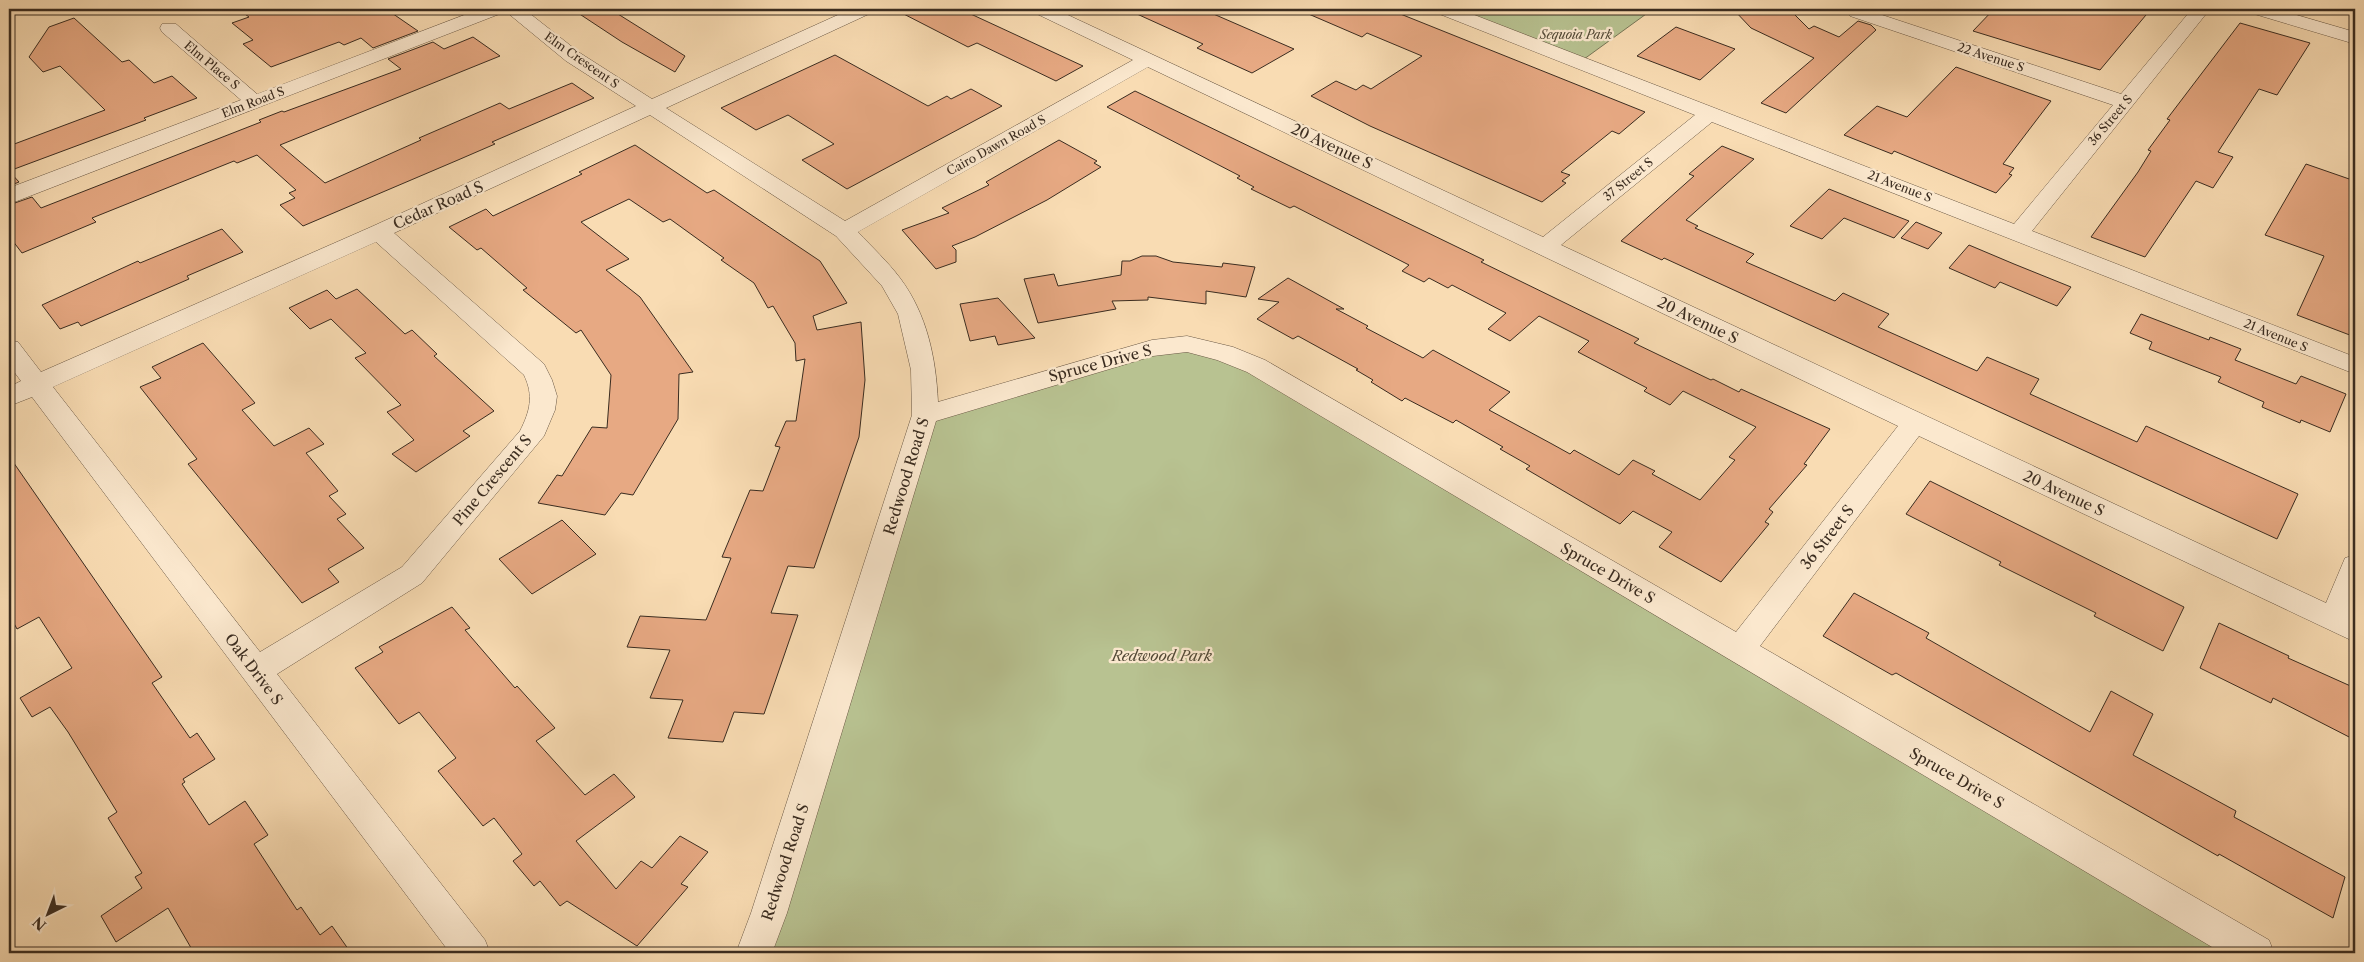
<svg xmlns="http://www.w3.org/2000/svg" width="2364" height="962" font-family="'Libre Caslon Text',serif">
<rect width="100%" height="100%" fill="#f9dcb3"/>
<filter id="stains"><feTurbulence type="fractalNoise" baseFrequency=".004" numOctaves="4"/><feColorMatrix values="0 0 0 0 .2 0 0 0 0 .09 0 0 0 0 .02 0 0 0 .5 -.17"/></filter>
<radialGradient id="worn" r=".72"><stop offset=".6" stop-color="#630" stop-opacity="0"/><stop offset="1" stop-color="#630" stop-opacity=".3"/></radialGradient>
<path fill="#b8c291" stroke="#797758" d="M1443,9H1653L1580,62Z
M1152,348L1224,353L1740,650L2256,953H754L769,913L925,415Z"/>
<path fill="#e7a983" stroke="#3a2c20" d="M238,9H386L418,31L373,48L361,38L344,45L339,42L271,67L243,44L253,40L232,23L249,17Z
M572,9H610L685,56L675,72L622,42Z
M894,9H960L1083,66L1056,81L977,43L968,47Z
M1126,9H1202L1294,49L1252,73L1197,48L1203,44Z
M1297,9H1388L1645,112L1619,134L1612,131L1561,172L1570,175L1562,181L1566,183L1542,202L1370,126L1311,96L1336,81L1356,90L1363,85L1371,89L1422,56L1367,33L1362,37Z
M1733,9H1789L1809,29L1814,26L1839,37L1858,21L1871,25L1876,30L1786,113L1761,103L1814,58L1751,28Z
M1994,9H2151L2100,70L1973,31Z
M74,18L122,62L129,60L154,83L172,76L197,98L144,118L146,120L9,171L19,182L9,186V146L105,110L60,66L43,72L29,57L49,27Z
M2240,23L2310,43L2277,95L2259,89L2218,152L2233,157L2213,188L2196,181L2145,257L2091,237L2138,172L2151,151L2148,150L2170,120L2167,119Z
M1676,27L1735,49L1700,80L1637,56Z
M473,37L500,56L280,145L325,183L421,140L419,138L500,103L509,109L572,83L594,98L492,142L495,144L458,160L303,226L280,205L295,198L289,193L296,190L257,155L237,163L234,161L92,218L96,222L22,253L9,236V205L32,197L41,208L261,122L259,120L282,111L284,112L401,69L388,59L433,42L444,49Z
M835,55L928,106L947,96L951,99L971,89L1002,106L847,189L802,160L834,144L788,115L756,130L721,108Z
M1956,67L2051,101L2003,164L2014,168L2009,174L2012,175L1996,193L1894,151L1892,154L1844,135L1877,106L1907,117Z
M1135,91L1484,260L1481,262L1639,339L1634,343L1711,380L1713,379L1739,392L1741,389L1830,429L1804,464L1807,465L1769,509L1773,512L1765,522L1769,524L1721,582L1659,547L1672,532L1633,511L1620,524L1526,469L1530,466L1500,449L1503,447L1456,420L1453,423L1405,398L1402,401L1371,382L1373,380L1356,370L1358,369L1298,336L1293,339L1257,319L1279,302L1258,299L1288,278L1344,309H1336L1368,326L1366,328L1423,358L1433,350L1510,392L1489,410L1552,444L1570,454L1574,450L1619,475L1633,460L1655,471L1652,474L1700,500L1735,460L1729,457L1756,427L1683,391L1670,405L1644,391L1647,388L1578,352L1589,341L1539,316L1510,341L1488,329L1506,313L1452,285L1448,288L1429,278L1424,282L1402,271L1409,265L1294,206L1290,208L1251,189L1254,187L1237,178L1240,176L1107,107Z
M1059,140L1097,161L1094,163L1101,167L1047,200L975,237L952,246L956,250V262L936,269L902,230L949,213L942,208L989,185L986,182Z
M635,145L707,193L714,190L820,261L847,303L813,316L817,330L861,322L865,380L859,437L814,568L788,566L771,613L798,615L764,714L734,712L723,742L668,738L683,700L650,698L670,650L627,647L640,616L706,620L731,558L722,557L750,490L763,491L780,447L775,446L786,421H796L805,359L796,361L795,343L773,306L768,308L754,283L721,260L724,258L670,219L663,222L629,199L581,222L629,259L606,270L640,297L693,372L679,374L678,419L633,495L621,493L605,515L538,503L557,475L562,476L592,427L607,428L611,375L581,330L576,333L523,290L527,288L481,248L477,250L449,227L486,209L493,216L582,174L579,172Z
M1722,146L1754,159L1686,220L1698,226L1695,228L1754,254L1746,262L1835,301L1843,293L1889,314L1878,327L1977,371L1987,357L2039,379L2030,394L2137,442L2146,426L2298,494L2277,539L1664,258L1662,260L1621,241L1694,176L1689,174Z
M2306,164L2355,181V337L2297,315L2324,256L2265,235Z
M1829,189L1886,212L1909,221L1894,238L1844,218L1822,239L1790,226Z
M1916,222L1942,233L1928,249L1901,238Z
M222,229L243,252L187,276L189,279L81,326L78,322L60,329L42,305L138,261L140,263Z
M1969,245L2014,264L2071,287L2057,306L2000,282L1995,288L1949,268Z
M1142,256H1156L1173,262L1222,267L1223,263L1255,267L1246,297L1206,291V304L1148,297V300L1112,301L1116,309L1038,323L1024,279L1054,274L1058,286L1121,275L1122,261H1130Z
M357,289L405,334L412,330L437,354L434,356L494,411L463,431L470,436L416,472L392,454L414,440L387,412L401,405L355,358L366,353L331,319L310,329L289,308L327,290L336,299Z
M998,298L1035,338L998,345L995,336L970,341L960,304Z
M2141,314L2209,340L2210,337L2241,349L2235,360L2296,384L2301,376L2346,394L2330,432L2301,420L2300,423L2262,407L2264,402L2218,382L2221,377L2149,349L2152,342L2130,333Z
M203,343L255,403L242,410L274,446L309,428L324,444L306,453L338,491L329,496L346,514L337,519L364,548L328,569L339,582L302,603L188,464L197,459L140,387L161,378L152,367Z
M9,456L162,677L152,683L190,738L197,733L215,759L183,779L185,782L182,784L209,825L245,801L268,835L254,844L297,910L301,907L320,935L332,926L351,953H194L168,908L116,942L101,916L142,888L135,877L142,873L108,818L117,812L68,732L50,707L32,717L20,698L72,668L39,617L17,629L9,614Z
M1930,481L2184,607L2163,651L2094,616L2096,613L1999,565L2001,562L1906,514Z
M562,520L596,554L532,594L499,559Z
M1854,593L1929,633L1926,638L2090,732L2111,691L2153,714L2133,755L2236,811L2234,817L2345,877L2333,918L2219,854L2218,856L1896,673L1892,675L1823,636Z
M452,607L470,628L465,630L515,688L517,686L555,728L536,741L585,795L614,774L635,797L576,841L616,889L641,861L652,868L680,836L708,852L681,884L688,887L637,946L567,901L560,906L540,881L534,886L513,861L522,854L494,818L483,826L438,771L456,758L419,712L399,724L355,668L383,652L379,647Z
M2219,623L2289,656L2288,658L2355,688V740L2273,698L2271,703L2200,668Z"/>
<g fill="none" stroke-linecap="round" stroke-linejoin="round">
<g stroke="#6a5845" stroke-width="1">
<path id="minor" d="M480,9H524L580,53L652,99L851,9H874L871,13L666,108L845,221L1133,60L1035,13L1032,9H1055L1543,237L1695,115L1437,13L1434,9H1459L2014,224L2113,105L1850,16L1847,12L1849,9H1864L2121,94L2192,9H2210L2032,231L2355,357V374L1712,122L1561,245L2326,603L2345,558L2355,555V604L2351,615L2355,616V642L1919,436L1760,646L2269,940L2274,953H2222L1247,372L1217,360L1187,352L1153,356L936,421L787,913L772,953H736L751,913L912,415L911,370L898,314L882,286L836,236L650,115L394,233L544,364L552,380L557,396L555,410L544,436L422,583L277,674L485,940L490,953H450L32,397L9,406V387L21,381L9,365V340L18,342L41,372L371,227L636,106L566,61L504,10L502,13L17,201L9,203V188L241,100L162,32L160,28L162,24H176L257,94ZM1148,67L1898,426L1736,632L1265,360L1233,347L1187,336L1152,340L938,402C936,358 927,314 900,278C888,262 872,247 858,232ZM376,242L524,375C534,396 530,411 520,431L402,567L260,652L53,387Z
M2248,9H2276L2355,32V44L2251,13Z"/>
</g>
<use href="#minor" fill="#fbe8ce" fill-rule="evenodd"/>
</g>
<g text-anchor="middle" dominant-baseline="central" stroke-width="4.5" stroke-linejoin="round" paint-order="stroke">
<g font-size="12" font-style="italic" fill="#534a37" stroke="#fbe8ce">
<text x="1576" y="34">Sequoia Park</text>
</g>
<g font-size="12" fill="#3a2c20" stroke="#fbe8ce">
<text transform="translate(1991 57) rotate(18)">22 Avenue S</text>
<text transform="translate(582 60) rotate(35)">Elm Crescent S</text>
<text transform="translate(212 65) rotate(40)">Elm Place S</text>
<text transform="translate(253 102) rotate(-21)">Elm Road S</text>
<text transform="translate(2110 120) rotate(-50)">36 Street S</text>
<text transform="translate(996 145) rotate(-29)">Cairo Dawn Road S</text>
<text transform="translate(1628 179) rotate(-39)">37 Street S</text>
<text transform="translate(1900 186) rotate(21)">21 Avenue S</text>
<text transform="translate(2276 335) rotate(22)">21 Avenue S</text>
</g>
<g font-size="15" fill="#3a2c20" stroke="#fbe8ce">
<text transform="translate(1332 146) rotate(25)">20 Avenue S</text>
<text transform="translate(438 205) rotate(-24)">Cedar Road S</text>
<text transform="translate(1698 320) rotate(26)">20 Avenue S</text>
<text transform="translate(1100 363) rotate(-15)">Spruce Drive S</text>
<text transform="translate(906 476) rotate(-73)">Redwood Road S</text>
<text transform="translate(492 480) rotate(-50)">Pine Crescent S</text>
<text transform="translate(2064 493) rotate(25)">20 Avenue S</text>
<text transform="translate(1827 537) rotate(-52)">36 Street S</text>
<text transform="translate(1608 573) rotate(30)">Spruce Drive S</text>
<text transform="translate(254 669) rotate(53)">Oak Drive S</text>
<text transform="translate(1957 778) rotate(30)">Spruce Drive S</text>
<text transform="translate(785 862) rotate(-72)">Redwood Road S</text>
</g>
<g font-size="15" font-style="italic" fill="#534a37" stroke="#fbe8ce">
<text x="1162" y="655">Redwood Park</text>
</g>
</g>
<rect width="2364" height="962" fill="none" stroke="#f9dcb3" stroke-width="30"/>
<rect x="10" y="10" width="2344" height="942" fill="none" stroke="#3a2c20" stroke-width="2.5"/>
<rect x="15" y="15" width="2334" height="932" fill="none" stroke="#3a2c20"/>
<g transform="translate(48 914) rotate(222)" stroke="#fbe8ce" stroke-width="4" paint-order="stroke">
<path d="M0-4L9 19L0 12L-9 19Z" fill="#3a2c20"/>
<text y="-8" font-size="14" font-weight="bold" text-anchor="middle" fill="#3a2c20">N</text>
</g>
<rect width="100%" height="100%" filter="url(#stains)"/>
<rect width="100%" height="100%" fill="url(#worn)"/>
</svg>
